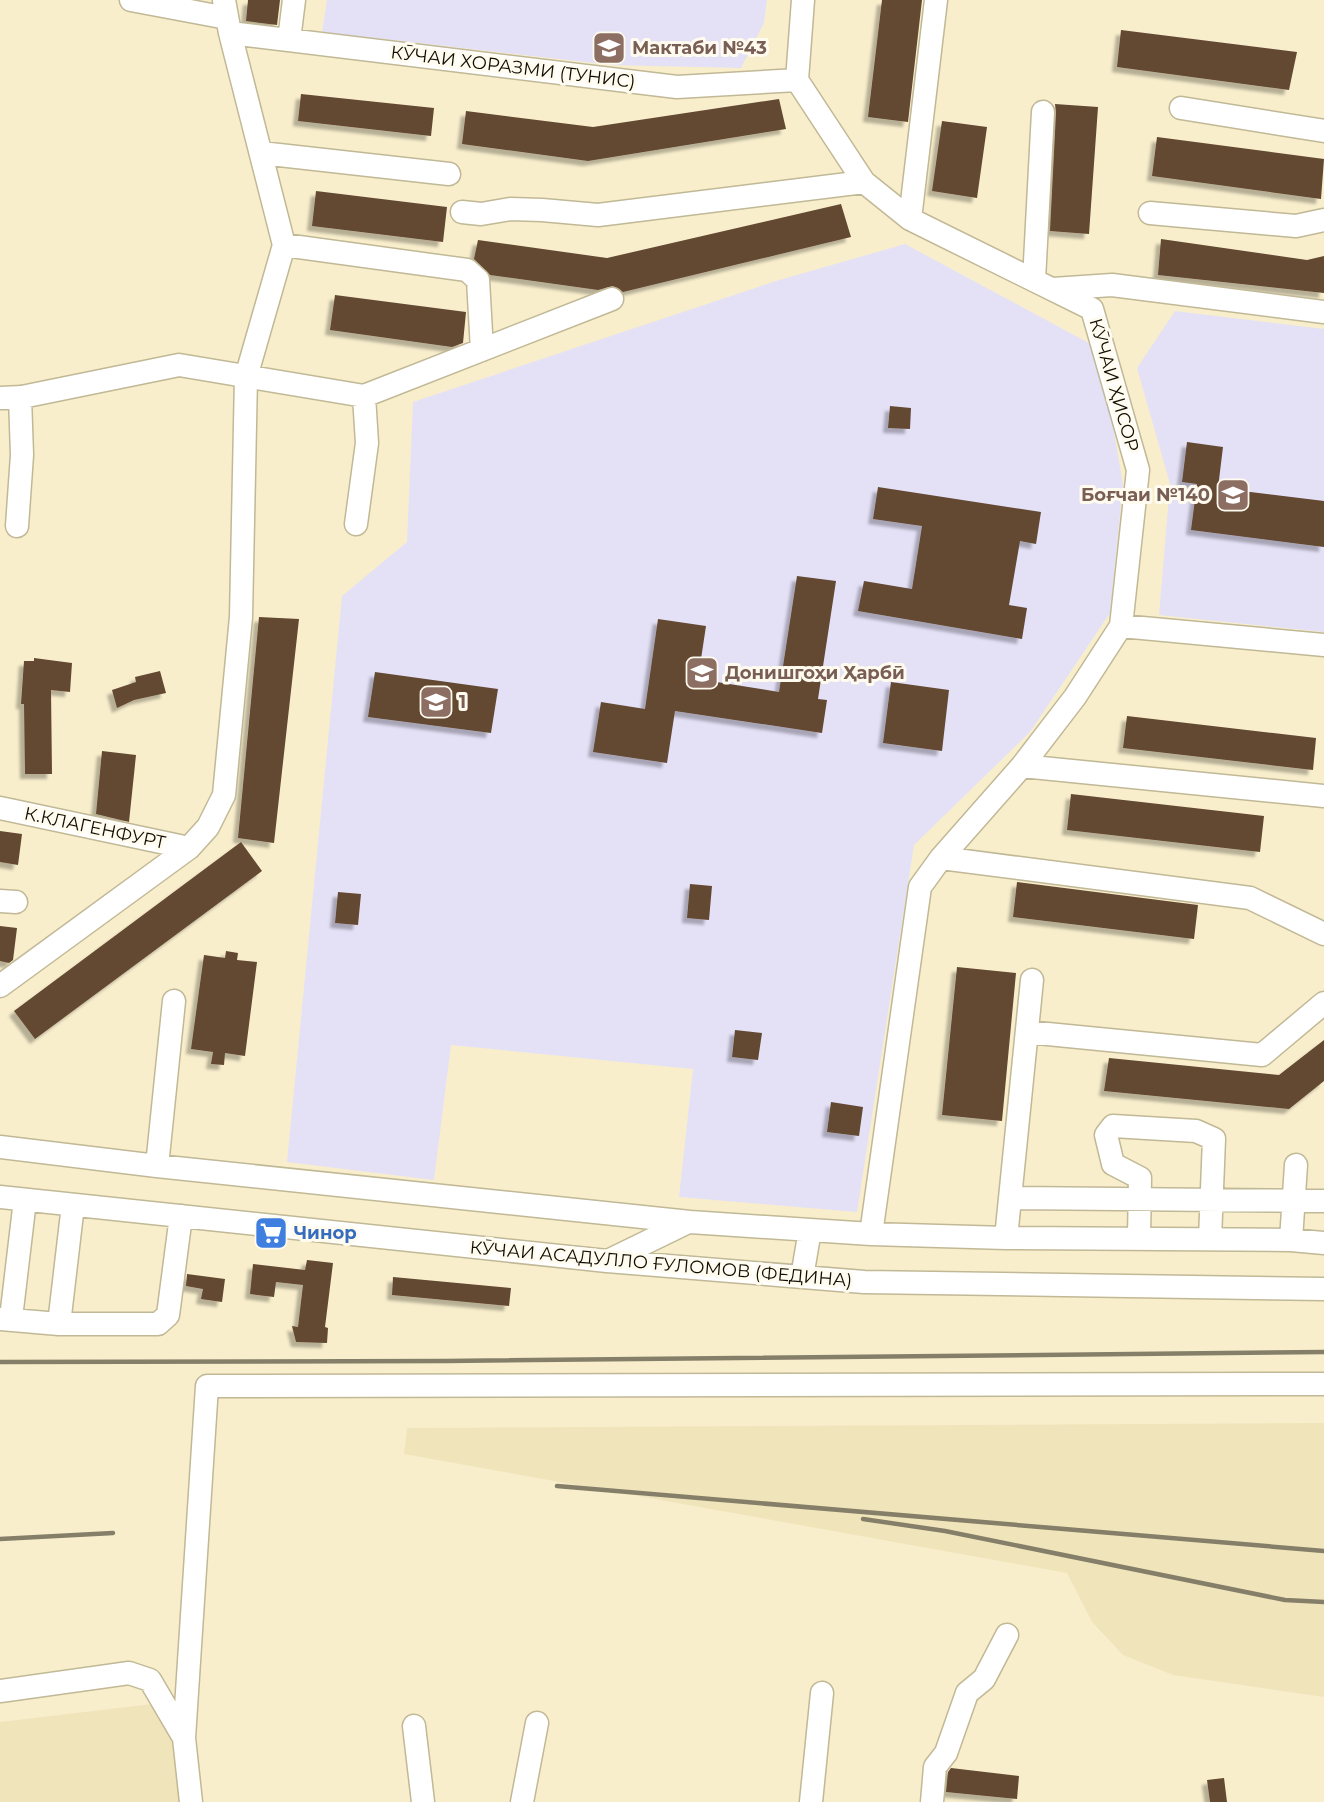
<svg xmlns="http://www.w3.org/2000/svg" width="1324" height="1802" font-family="Montserrat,sans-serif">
<defs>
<filter id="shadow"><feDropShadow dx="-5" dy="5" stdDeviation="1.5" flood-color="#0004"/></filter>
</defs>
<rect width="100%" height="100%" fill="#f8eecc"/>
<path fill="#f0e4ba" d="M1324,1423V1697L1173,1675L1123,1655L1092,1622L1067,1573L404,1454L407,1428Z
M169,1702L181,1802H0V1722Z"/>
<path fill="#e4e1f7" d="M327,0H767L764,23L741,68L612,65L322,32Z
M905,244L1100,349L1123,485L1110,613L1030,732L914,845L857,1212L679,1197L693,1069L451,1045L434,1180L287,1162L342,596L407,542L413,402L776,281Z
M1175,311L1324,329V632L1159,615L1170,484L1137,368Z"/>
<path fill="#634833" filter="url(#shadow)" d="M248,0H280L277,25L246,21Z
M882,0H922L908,122L868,117Z
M1121,30L1297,52L1289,90L1117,67Z
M301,94L434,108L431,136L298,121Z
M779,99L786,129L588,161L462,144L466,111L593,127Z
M1055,104L1098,107L1089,234L1050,231L1056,113Z
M942,121L987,127L977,198L932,191Z
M1157,137L1324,159L1321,199L1152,176Z
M316,191L447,207L443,242L312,226Z
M841,204L851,237L623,292L613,286L598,290L490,275L474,259L478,240L607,258Z
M1161,239L1307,260L1324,256V293L1158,275Z
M335,295L466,312L463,343L452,347L330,330Z
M890,406L911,408L910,429L888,428Z
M1187,442L1223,447L1218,488L1324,501V547L1191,530L1197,484L1182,482Z
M878,487L1041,512L1036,544L1020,541L1009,605L1027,608L1022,639L858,611L864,581L912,589L922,526L873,519Z
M797,576L836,581L818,699L827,700L822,733L675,711L667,763L593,752L601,702L645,709L658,619L706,626L698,679L779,692Z
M259,617L299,619L274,843L238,838Z
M34,658L72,663L70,692L51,690L52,774H25L24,704H21L24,661H34Z
M160,671L166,693L134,700L117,708L112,690L136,682L135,677Z
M375,672L498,689L491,733L368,717Z
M891,682L949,690L942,751L883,743Z
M1127,716L1316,738L1313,770L1123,748Z
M102,751L136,755L129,822L96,814Z
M1071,794L1264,816L1260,852L1067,830Z
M0,831L22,834L18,865L0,862Z
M241,842L262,871L35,1039L14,1011Z
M1017,882L1198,905L1194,939L1013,917Z
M690,884L712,886L709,920L687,918Z
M338,892L361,894L358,925L335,923Z
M0,926L17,928L13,960L9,963L0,961Z
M226,951L238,953L237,960L257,962L245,1056L225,1053L224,1065L211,1064L213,1052L191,1049L204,955L225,958Z
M957,967L1016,973L1002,1121L942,1115Z
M735,1030L762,1033L758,1060L732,1057Z
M1324,1040V1081L1289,1109L1104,1091L1109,1058L1279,1075Z
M831,1102L863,1107L859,1136L827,1132Z
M307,1260L333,1263L325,1327L328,1328L327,1343L296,1342L292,1326L298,1327L303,1285L276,1282L274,1297L250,1294L253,1264L305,1270Z
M187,1274L225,1279L222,1302L201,1299L203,1289L186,1286Z
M393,1277L511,1288L509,1306L392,1295Z
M951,1768L1019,1776L1017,1799L946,1792L948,1772Z
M1224,1778L1227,1802H1210L1207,1780Z"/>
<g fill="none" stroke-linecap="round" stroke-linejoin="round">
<g stroke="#c1b896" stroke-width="25">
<path id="minor" d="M131,0L227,18
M803,0L797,80L864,182L910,219L1092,309L1138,470L1121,626L1075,697L1022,766L941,858L920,887L871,1234
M230,33L677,87L797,80
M289,40L294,0
M1181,108L1324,131
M261,153L449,174
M462,212L481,214L510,209L542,210L598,215L864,182
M1150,213L1296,226L1324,220
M910,219L936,0
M284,245L467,270L478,280L482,350
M1034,280L1043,112
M1053,289L1112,285L1324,312
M0,398L22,397L179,365L364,396L612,299
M356,524L367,443L364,396
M17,526L22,455L20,397
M1121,626L1324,645
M1022,766L1324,796
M0,808L189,848
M941,858L1250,898L1324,934
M0,901L16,902
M0,986L189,848L208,827L224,795L241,617L246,377L284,245L230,33L224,0
M1027,1032L1262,1055L1324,1003
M0,1147L157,1166L690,1222L871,1234L1006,1238L1291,1240L1324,1243
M157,1166L174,1001
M0,1197L607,1261L864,1282L1324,1289
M1010,1198L1324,1201
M1006,1238L1032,980
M1139,1239L1140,1178L1113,1164L1106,1135L1113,1126L1196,1131L1214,1139L1210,1239
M1291,1240L1296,1165
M610,1260L688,1222
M802,1277L810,1230
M11,1318L25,1200
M0,1319L59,1324H158L168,1315L181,1216
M59,1324L73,1205
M0,1691L129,1673L150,1680L184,1738
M414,1726L423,1802
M191,1802L184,1738L207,1386L1324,1384
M522,1802L537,1723
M811,1802L822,1693
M932,1802L935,1767L946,1753L967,1693L984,1679L1007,1635"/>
</g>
<use href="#minor" stroke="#fff" stroke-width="22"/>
<path stroke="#857f69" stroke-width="4.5" d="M0,1362L446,1361L1324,1352
M557,1486L1324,1551
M863,1519L945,1531L1285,1600L1324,1602
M0,1539L113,1533"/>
</g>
<defs>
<g id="school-square" transform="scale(1.725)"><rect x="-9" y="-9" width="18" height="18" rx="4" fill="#8d6e63" stroke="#fffbee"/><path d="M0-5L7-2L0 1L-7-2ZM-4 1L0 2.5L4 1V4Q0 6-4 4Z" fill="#fff"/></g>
<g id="university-square" transform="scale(1.725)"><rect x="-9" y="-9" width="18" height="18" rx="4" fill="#8d6e63" stroke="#fffbee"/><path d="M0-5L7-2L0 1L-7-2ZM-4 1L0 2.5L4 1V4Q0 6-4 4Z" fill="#fff"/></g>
<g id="supermarket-square" transform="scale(1.725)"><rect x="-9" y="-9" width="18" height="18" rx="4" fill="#3f7fe0" stroke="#fffbee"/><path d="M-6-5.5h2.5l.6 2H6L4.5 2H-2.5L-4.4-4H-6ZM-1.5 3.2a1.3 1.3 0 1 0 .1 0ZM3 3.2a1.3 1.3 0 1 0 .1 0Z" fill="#fff"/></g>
</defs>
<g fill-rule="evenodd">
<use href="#school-square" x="609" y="48"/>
<use href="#school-square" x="1233" y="495"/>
<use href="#university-square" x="702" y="673"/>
<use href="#university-square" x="436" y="702"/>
<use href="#supermarket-square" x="271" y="1233"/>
</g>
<g text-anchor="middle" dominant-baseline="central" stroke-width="6" stroke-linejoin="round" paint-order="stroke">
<g font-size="18" font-weight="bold" fill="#785e54" stroke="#fffbee" text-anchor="start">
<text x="632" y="48">Мактаби №43</text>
<text x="1210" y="495" text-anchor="end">Боғчаи №140</text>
<text x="725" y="673">Донишгоҳи Ҳарбӣ</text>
<text x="459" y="702">1</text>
</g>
<g font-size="18" fill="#100d03" stroke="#fffbee">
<text transform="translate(513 67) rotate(7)">КӮЧАИ ХОРАЗМИ (ТУНИС)</text>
<text transform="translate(1114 385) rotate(74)">КӮЧАИ ҲИСОР</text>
<text transform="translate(95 828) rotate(12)">К.КЛАГЕНФУРТ</text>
<text transform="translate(661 1264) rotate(5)">КӮЧАИ АСАДУЛЛО ҒУЛОМОВ (ФЕДИНА)</text>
</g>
<g font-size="18" font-weight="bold" fill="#366cbe" stroke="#fffbee" text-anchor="start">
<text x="294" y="1233">Чинор</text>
</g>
</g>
</svg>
